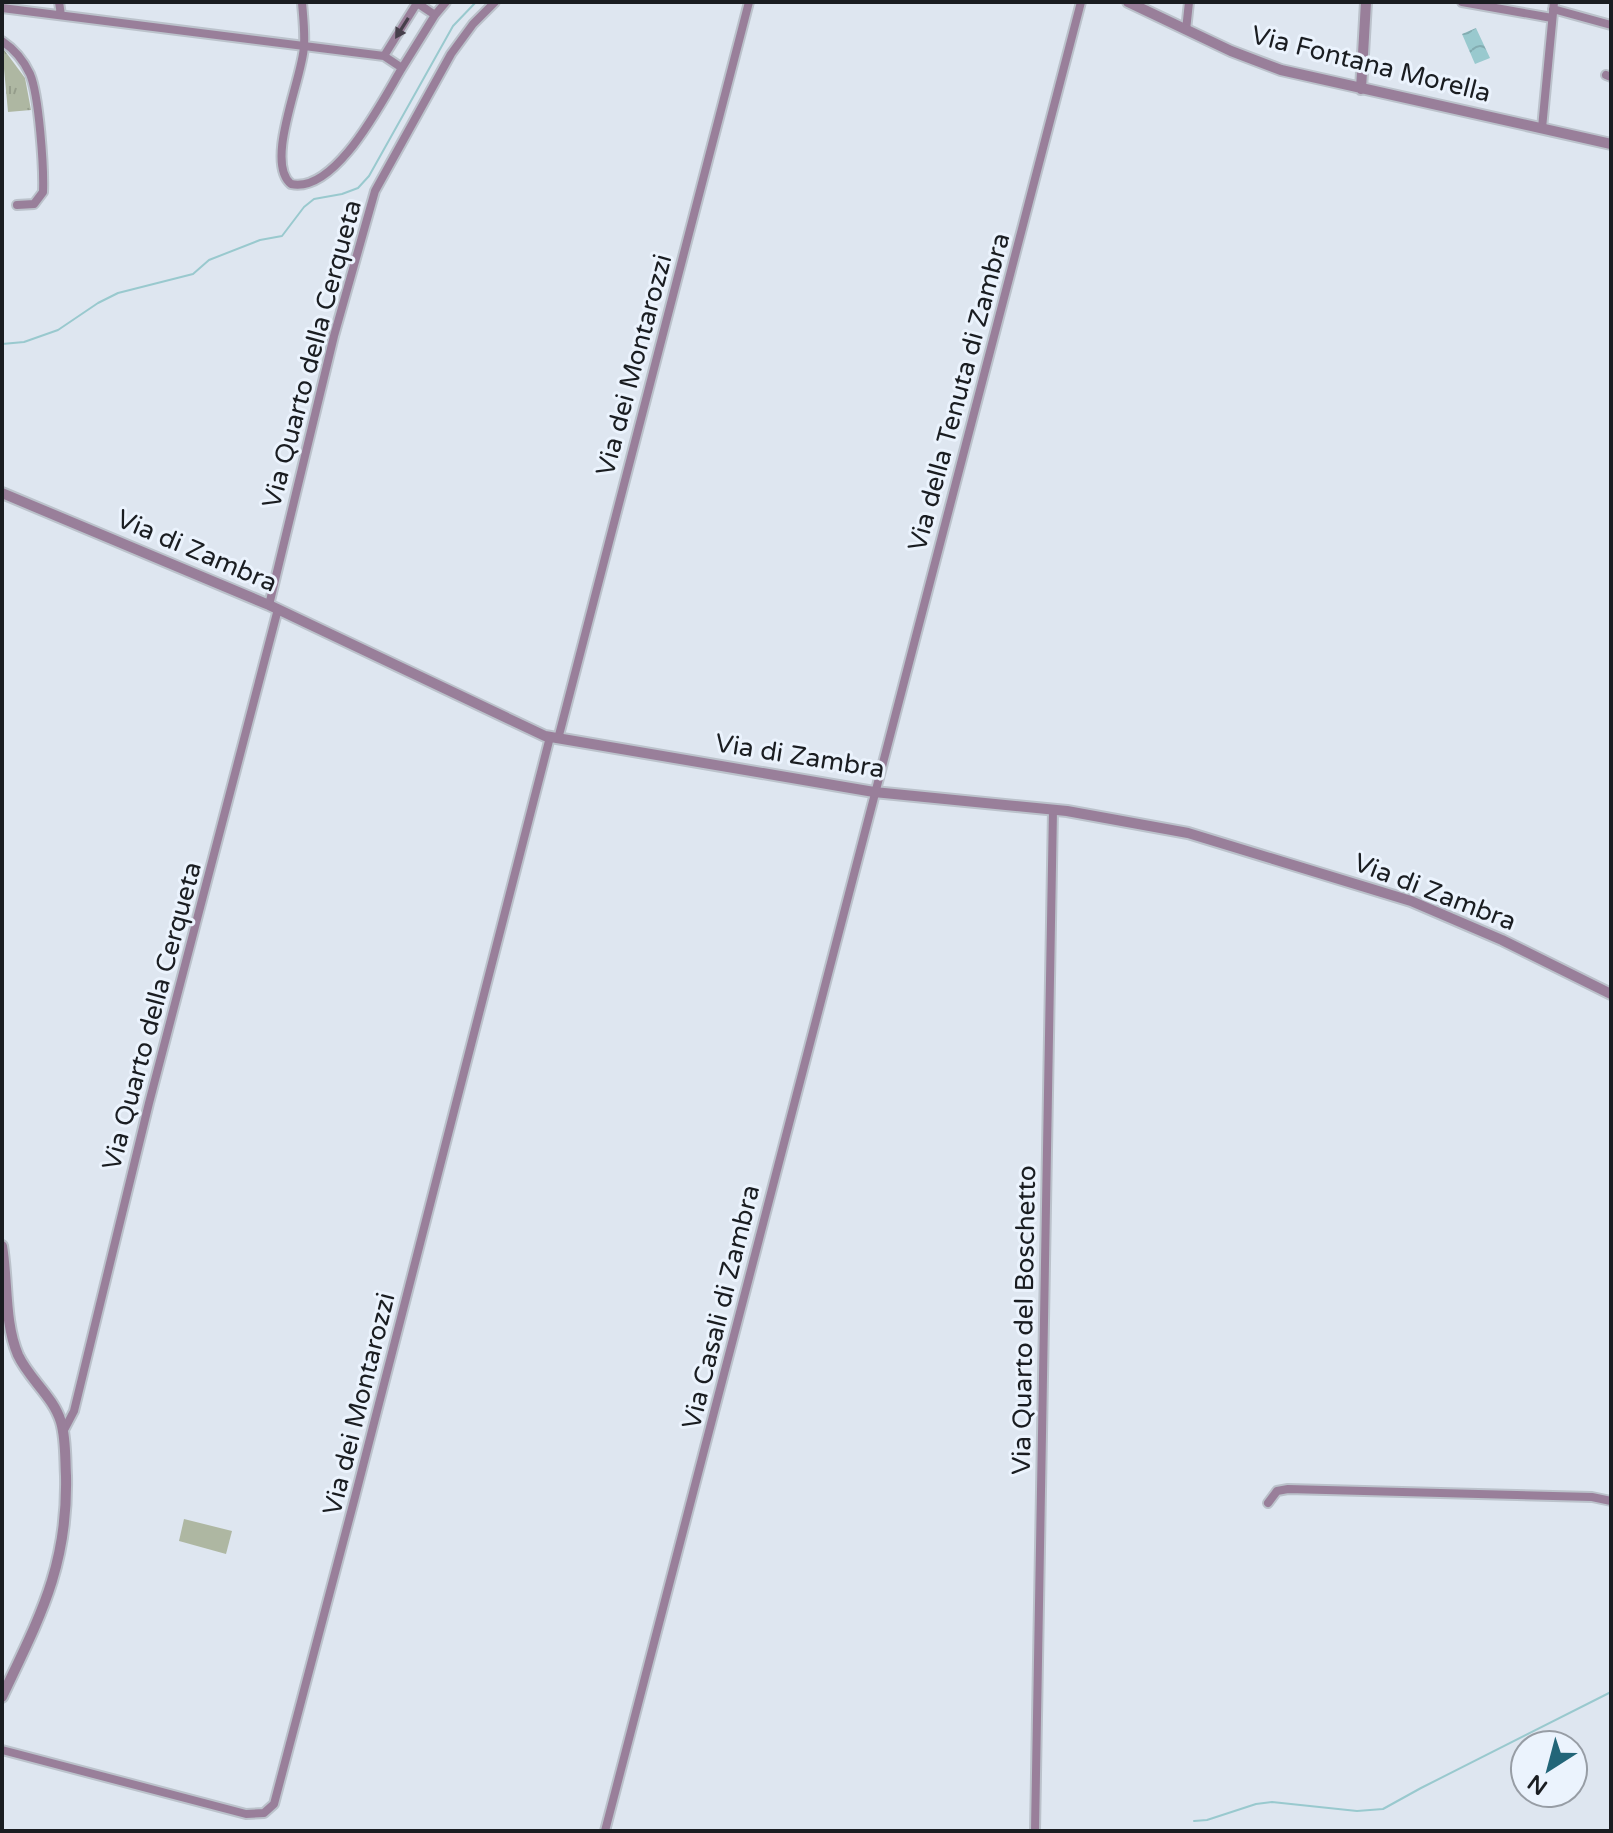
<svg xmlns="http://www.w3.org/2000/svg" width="1613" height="1833" font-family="'Varela Round',sans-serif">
<defs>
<pattern id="grass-tufts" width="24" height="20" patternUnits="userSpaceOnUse" patternTransform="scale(2)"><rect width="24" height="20" fill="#aeb7a2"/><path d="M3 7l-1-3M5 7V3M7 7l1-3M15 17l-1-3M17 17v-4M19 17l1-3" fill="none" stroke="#959d8b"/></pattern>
<pattern id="water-waves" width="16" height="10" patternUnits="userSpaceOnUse" patternTransform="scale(2)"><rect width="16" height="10" fill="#99c9ce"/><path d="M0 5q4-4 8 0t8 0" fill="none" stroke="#83acb1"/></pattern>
</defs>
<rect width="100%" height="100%" fill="#dee6f0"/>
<path fill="url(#grass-tufts)" d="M2,47L25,78L31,110L8,112Z"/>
<path fill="#aeb7a2" d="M184,1519L232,1531L226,1554L179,1541Z"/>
<path fill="url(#water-waves)" d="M1476,28L1490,58L1475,64L1462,34Z"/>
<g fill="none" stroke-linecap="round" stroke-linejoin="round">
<path stroke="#99c9ce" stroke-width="2" d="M2,344L24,342L58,330L98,303L118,293L193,274L209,260L260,240L282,236L304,207L314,199L342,194L358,188L369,176L453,26L476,2
M1194,1821L1207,1820L1256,1804L1272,1802L1357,1811L1383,1809L1421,1788L1611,1692"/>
<g stroke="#bbc2cb" stroke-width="12">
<path id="minor" d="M59,2L61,15
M302,2C303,16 305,31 304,46C303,77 264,162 291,184C336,194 383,99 402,68
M1462,2L1552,18
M2,8L384,56L402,68L435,15L417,3L384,56
M1553,9L1611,25
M435,15L446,2
M1186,30L1189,2
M2,41C14,49 24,61 30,74C39,95 44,168 43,192L34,204L17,205
M1606,75L1611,77
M1542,128L1554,2
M269,605L334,336L375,191L451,54L473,24L495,2
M558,739L749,2
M63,1432L74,1411L149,1103L278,609
M1268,1503L1277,1491L1288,1489L1592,1497L1611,1501
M2,1750L246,1814L264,1813L274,1804L355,1497L550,737
M605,1831L1081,2
M1035,1831L1053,809"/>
</g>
<g stroke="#bbc2cb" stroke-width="14">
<path id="tertiary" d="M1128,2L1231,51L1281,70L1611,144
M1361,89L1366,2
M2,493L269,605L545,736L874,792L1067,811L1188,833L1411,901L1502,940L1611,994
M2,1246C8,1281 4,1322 18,1355C29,1379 53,1396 61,1422C66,1439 65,1458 66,1476C68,1567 39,1618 2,1697"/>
</g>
<use href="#minor" stroke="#997f9a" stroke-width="8"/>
<use href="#tertiary" stroke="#997f9a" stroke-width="10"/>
</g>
<defs><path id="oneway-solid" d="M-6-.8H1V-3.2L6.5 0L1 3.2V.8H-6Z" transform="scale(2)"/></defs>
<use fill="#463f4b" href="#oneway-solid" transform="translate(402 28) rotate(122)"/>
<g text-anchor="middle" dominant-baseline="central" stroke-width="6" stroke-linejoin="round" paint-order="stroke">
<g font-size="26" fill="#1a1d21" stroke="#ebf3fd">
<text transform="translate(1371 64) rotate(14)">Via Fontana Morella</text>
<text transform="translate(312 354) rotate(-75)">Via Quarto della Cerqueta</text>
<text transform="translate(634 365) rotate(-75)">Via dei Montarozzi</text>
<text transform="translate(959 392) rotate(-75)">Via della Tenuta di Zambra</text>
<text transform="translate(197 551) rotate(23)">Via di Zambra</text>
<text transform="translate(800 756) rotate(9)">Via di Zambra</text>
<text transform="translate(1435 892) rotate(21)">Via di Zambra</text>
<text transform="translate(152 1016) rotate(-75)">Via Quarto della Cerqueta</text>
<text transform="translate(721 1307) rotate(-76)">Via Casali di Zambra</text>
<text transform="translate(1024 1320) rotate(-89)">Via Quarto del Boschetto</text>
<text transform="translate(359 1404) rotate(-76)">Via dei Montarozzi</text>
</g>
</g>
<rect width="1613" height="1833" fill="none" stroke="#1a1d21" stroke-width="8"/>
<g transform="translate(1549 1769) rotate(216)"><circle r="38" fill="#ebf3fd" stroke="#979da5" stroke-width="2"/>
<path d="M0-6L14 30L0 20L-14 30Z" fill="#226578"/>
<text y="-12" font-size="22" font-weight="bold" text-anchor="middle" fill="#1a1d21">N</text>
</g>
</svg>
